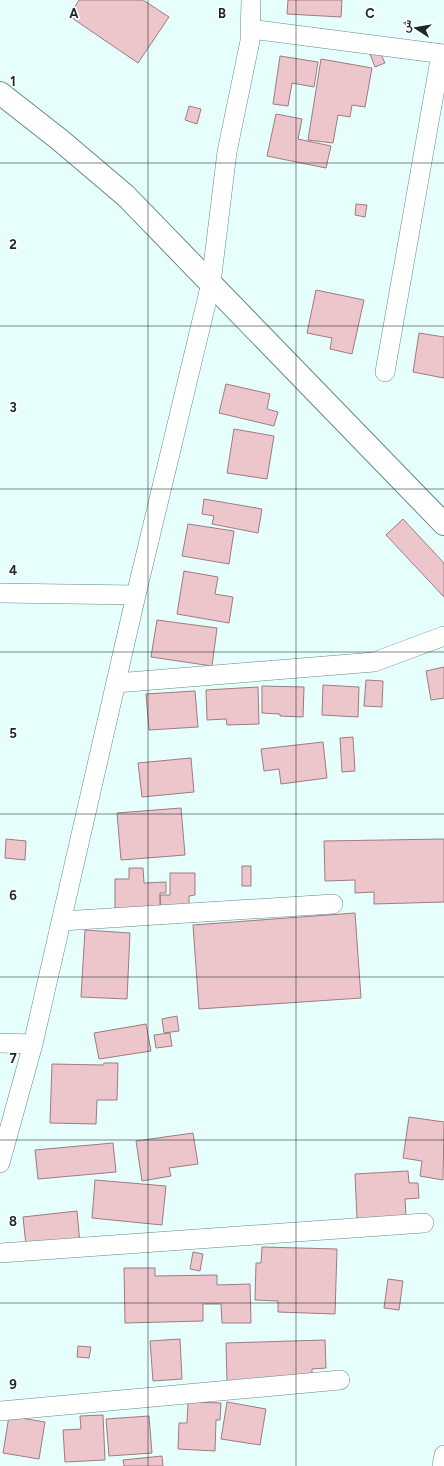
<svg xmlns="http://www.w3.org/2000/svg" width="444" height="1466" font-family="Figtree,Vazirmatn,sans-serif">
<rect width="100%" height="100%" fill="#e6fffc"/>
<path fill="#ecc6cb" stroke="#9e7b80" d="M79,0H143L169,17L138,63L69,16Z
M288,0H342L341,17L287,14Z
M379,50L385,63L375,67L370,54Z
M280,56L318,62L314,87L292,83L288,106L273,104Z
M321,59L372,68L365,107L352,105L350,117L338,115L333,143L308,140Z
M189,106L201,109L197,124L185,120Z
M276,114L302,119L298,139L331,146L326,168L267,156Z
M356,204L367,205L365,217L355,215Z
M316,290L364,300L352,354L330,349L332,338L307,333Z
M419,333L444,337V378L413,372Z
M226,384L270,394L267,409L278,412L274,426L219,413Z
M234,429L274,436L267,479L227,473Z
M204,499L262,509L258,533L212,524L214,516L202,514Z
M403,519L444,563V597L386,535Z
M188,524L234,531L229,564L182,556Z
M184,571L218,577L215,594L233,597L229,623L177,614Z
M157,620L217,628L212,666L151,657Z
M444,667V698L431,700L426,671Z
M366,680L383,681L382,707L364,706Z
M323,685L359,687L358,717L322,715Z
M262,686L304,687L303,717L280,716V714L262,713Z
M258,687L259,724L227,725L226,719L207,720L206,690Z
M195,691L198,727L149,730L146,694Z
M353,737L355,771L342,772L340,738Z
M323,742L327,778L281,784L279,769L264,771L261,749Z
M191,758L194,792L142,797L138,763Z
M181,808L185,855L121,860L117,813Z
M6,839L26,841L25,860L5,858Z
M444,839V902L374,904V892L355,893V880L325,881L324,841Z
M242,866H251V886H242Z
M129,868H143L144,883L166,882V893H160V909H115V879H129Z
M170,873H195V895L189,896V910L161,911L160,895H170Z
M355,913L361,998L199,1009L193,925Z
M85,930L130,933L127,999L81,997Z
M177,1016L179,1031L164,1033L162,1019Z
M146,1024L151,1051L99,1059L94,1033Z
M170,1033L172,1046L156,1048L154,1035Z
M104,1063H118L117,1100H97L96,1124L50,1123L52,1064L103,1065Z
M409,1117L444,1122L443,1180L420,1176L422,1161L403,1158Z
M193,1133L198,1164L169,1168L171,1176L142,1181L136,1141Z
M113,1143L116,1172L38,1179L35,1150Z
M408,1171L409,1183H418L419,1198L405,1199L406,1216L357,1219L355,1174Z
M95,1180L166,1186L162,1225L92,1218Z
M77,1211L80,1244L26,1245L23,1217Z
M262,1247L337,1249L335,1314L278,1312V1301L255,1300L256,1263H261Z
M193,1252L203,1254L200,1271L190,1269Z
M124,1268H155V1276L217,1275V1285L250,1284L251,1323H222L221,1304H203V1321L125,1323Z
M388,1279L403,1281L399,1310L384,1308Z
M180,1339L182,1379L153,1381L150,1341Z
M325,1340L326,1368L312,1369V1377L227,1381L226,1343Z
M78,1346L91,1347L89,1358L77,1357Z
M188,1402L221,1403L220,1420H216L215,1451L178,1449L179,1423H187Z
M227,1402L266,1409L260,1445L221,1439Z
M103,1415L105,1460L65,1462L63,1430L81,1429L80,1416Z
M9,1416L45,1422L39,1459L3,1453Z
M149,1416L152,1453L109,1456L106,1419Z
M162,1456L163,1466H124L123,1460Z"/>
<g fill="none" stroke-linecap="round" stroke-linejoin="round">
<g stroke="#638a86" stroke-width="20">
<path id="street" d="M250,29L444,54
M385,372L441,54
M0,593L136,595
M116,683L374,662L444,636
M62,921L333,904
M0,1043L33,1044
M0,1163L33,1044L136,595L211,283L227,152L250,41L251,0
M0,1253L424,1223
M0,1411L340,1380
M442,1466L444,1455"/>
</g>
<g stroke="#638a86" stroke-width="24">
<path id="secondary" d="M0,93L60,140L126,196L444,524"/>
</g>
<use href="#street" stroke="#fff" stroke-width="19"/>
<use href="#secondary" stroke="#fff" stroke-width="22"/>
</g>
<path fill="none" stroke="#182927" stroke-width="1" stroke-opacity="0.55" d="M148,0V1466M296,0V1466M0,163H444M0,326H444M0,489H444M0,652H444M0,814H444M0,977H444M0,1140H444M0,1303H444"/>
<g font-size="13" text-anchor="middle" font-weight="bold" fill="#182927" stroke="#fff" stroke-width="3" stroke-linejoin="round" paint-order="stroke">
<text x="74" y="18">A</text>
<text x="222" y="18">B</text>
<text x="370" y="18">C</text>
<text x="13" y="86">1</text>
<text x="13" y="249">2</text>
<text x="13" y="412">3</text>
<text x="13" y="575">4</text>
<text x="13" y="738">5</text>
<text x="13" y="900">6</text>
<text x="13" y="1063">7</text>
<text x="13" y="1226">8</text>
<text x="13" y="1389">9</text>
</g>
<g transform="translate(416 28) rotate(282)" stroke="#ffffff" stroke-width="3" paint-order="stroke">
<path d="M0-3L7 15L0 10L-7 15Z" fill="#182927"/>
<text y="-6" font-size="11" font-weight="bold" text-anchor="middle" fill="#182927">ش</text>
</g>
</svg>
